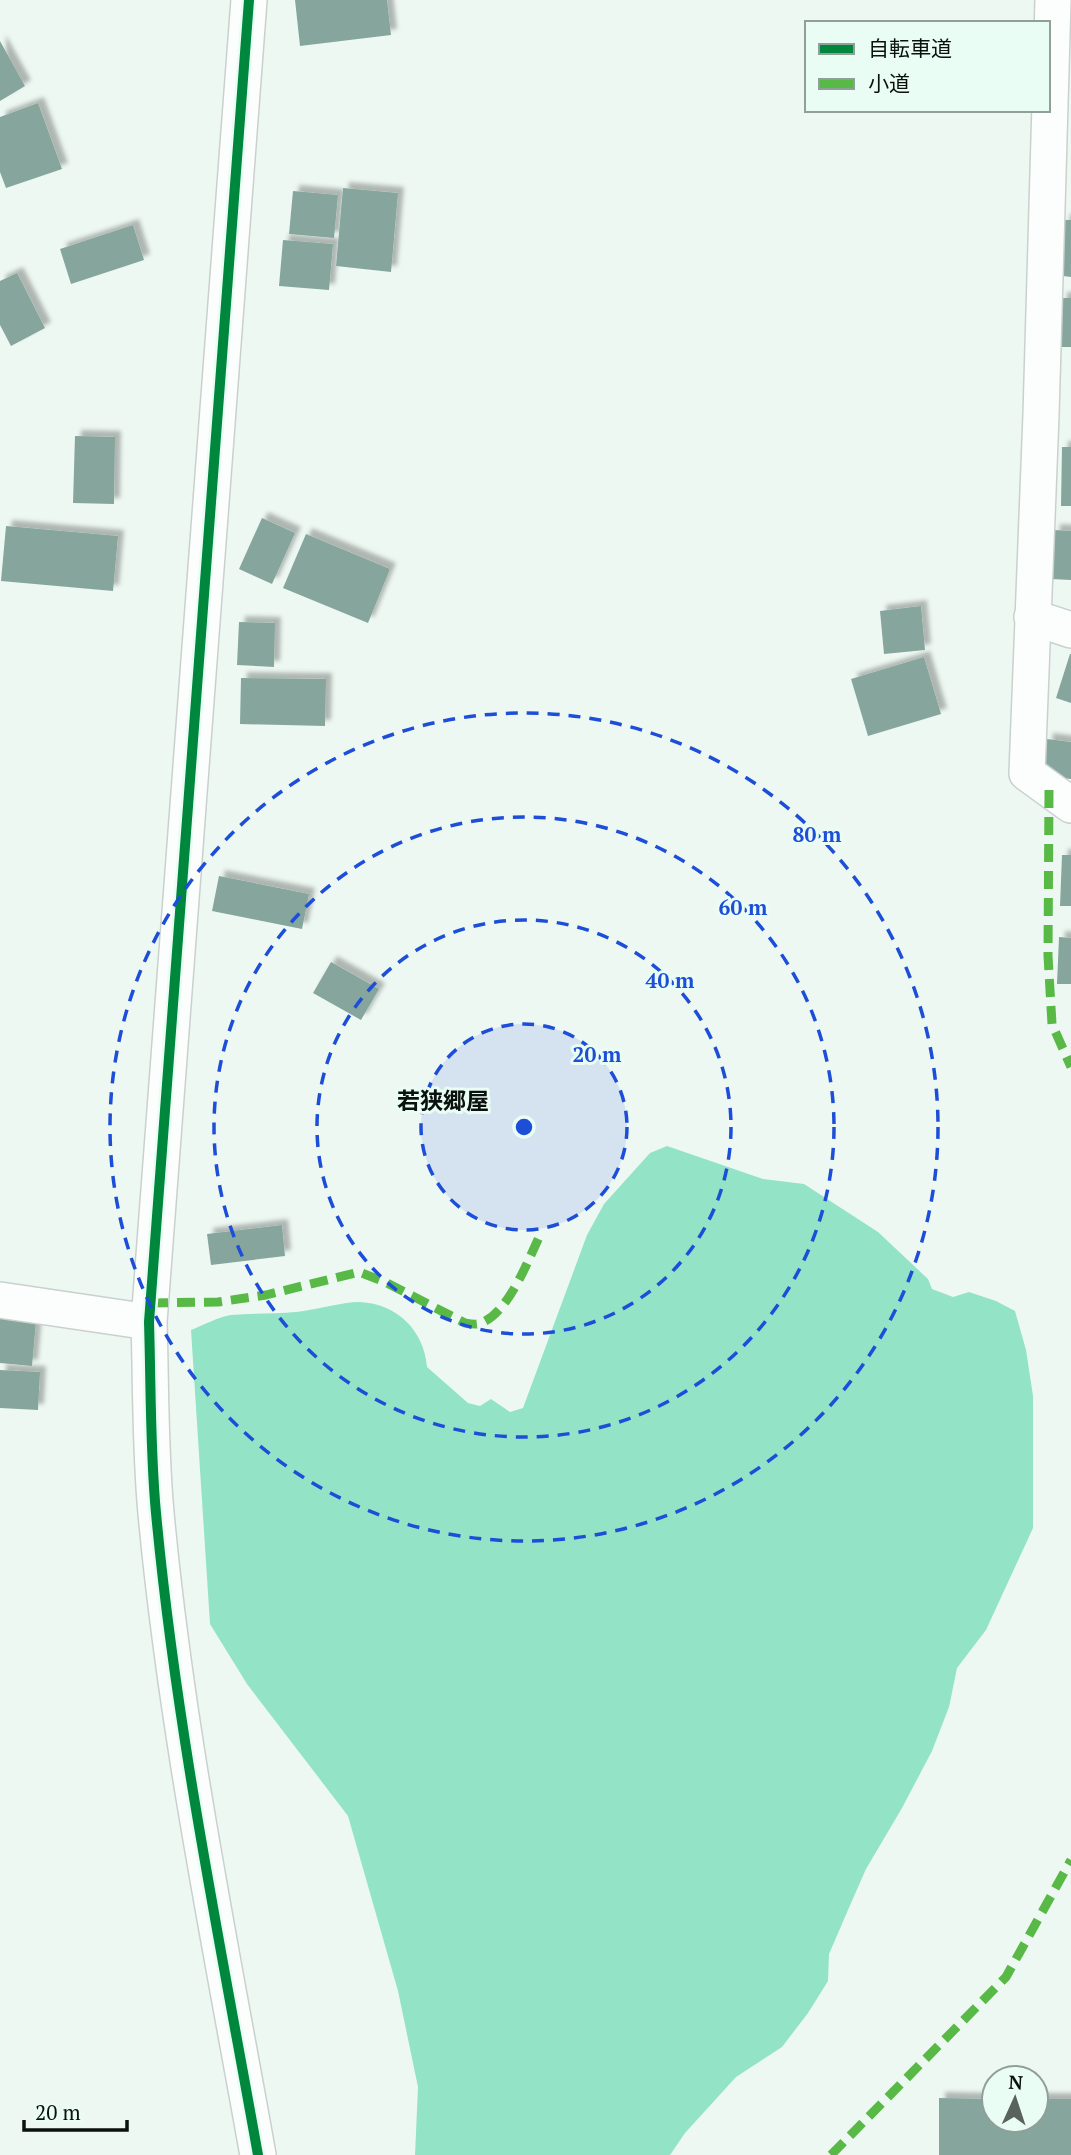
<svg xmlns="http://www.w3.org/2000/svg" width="1071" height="2155" font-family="'PT Serif','Noto Sans JP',serif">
<defs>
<filter id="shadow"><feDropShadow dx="6" dy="-6" stdDeviation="2" flood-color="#0004"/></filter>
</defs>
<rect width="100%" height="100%" fill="#eef8f3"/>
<path fill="#93e3c7" d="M667,1146L763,1179L804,1184L878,1232L928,1279L932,1289L953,1297L969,1292L996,1301L1015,1311L1026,1350L1033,1396V1528L986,1630L957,1668L949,1707L932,1751L902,1808L866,1869L851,1903L829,1954L828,1981L808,2013L782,2047L736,2077L685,2133L670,2155H415L418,2087L398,1991L348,1816L247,1684L210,1624L191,1330C204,1325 218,1317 231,1315C253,1313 275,1314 296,1312C316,1310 341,1302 360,1302C397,1304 424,1330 427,1367L468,1403L480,1406L491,1399L510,1412L523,1408L587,1235L604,1204L650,1153Z"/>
<path fill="#86a69d" filter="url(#shadow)" d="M295,0H387L391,35L300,46Z
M0,41L25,86L0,101Z
M38,103L62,169L6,188L0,172V117Z
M343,188L398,193L391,272L336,266Z
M293,191L338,195L334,238L289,234Z
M1064,220H1071V277L1063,276Z
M133,225L144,260L71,284L60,249Z
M283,240L333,244L329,290L279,286Z
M17,273L45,328L11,346L0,325V281Z
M1061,298H1071V347H1060Z
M75,436L115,437L114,504L73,503Z
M1062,447H1071V506H1061Z
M262,518L295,533L272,584L239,569Z
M6,526L118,536L113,591L1,581Z
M1054,530L1071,531V580L1051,579Z
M306,534L390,569L368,623L283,588Z
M921,606L925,650L884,654L880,611Z
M239,622L275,623L274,667L237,665Z
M1070,654H1071V703L1056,698Z
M924,657L941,714L868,736L851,679Z
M241,678L326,679L325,726L240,724Z
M1047,739L1071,742V779L1043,776Z
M1062,855H1071V906H1060Z
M219,876L309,894L302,929L212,911Z
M1059,937L1071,938V984H1057Z
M331,962L379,989L361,1020L313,993Z
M282,1225L285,1256L211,1265L207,1234Z
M0,1318L36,1321L32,1366L0,1363Z
M0,1370L40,1372L38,1410L0,1408Z
M939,2098L994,2099V2120H1036V2099H1071V2155H939Z"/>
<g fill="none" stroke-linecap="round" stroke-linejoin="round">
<g stroke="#c9d1cd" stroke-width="38">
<path id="minor" d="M249,0L149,1322C151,1385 150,1450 156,1513C176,1728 220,1942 258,2155
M1053,0L1041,415L1027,773L1071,805
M1032,617L1071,630
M0,1300L149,1322"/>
</g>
<use href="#minor" stroke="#fcfefd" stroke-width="35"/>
<path stroke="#58b947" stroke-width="9" stroke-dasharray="18 9" stroke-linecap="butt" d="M1049,790L1048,956L1052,1024L1071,1067
M150,1303L218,1302L266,1295L359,1272L385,1282L465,1323C471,1324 476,1325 481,1323C510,1312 529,1257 542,1231
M831,2155L1006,1977L1071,1860"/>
<g stroke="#e9fdf4" stroke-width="15">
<path id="cycleway" d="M249,0L149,1322C151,1385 150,1450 156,1513C176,1728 220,1942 258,2155"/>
</g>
<use href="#cycleway" stroke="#00873e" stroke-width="10"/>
</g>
<circle cx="524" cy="1127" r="103" fill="#1d4ed8" fill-opacity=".12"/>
<g fill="none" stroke="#1d4ed8" stroke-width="3.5" stroke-dasharray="12 9">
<circle cx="524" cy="1127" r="103"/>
<circle cx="524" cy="1127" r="207"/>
<circle cx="524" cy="1127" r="310"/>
<circle cx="524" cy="1127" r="414"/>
</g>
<g text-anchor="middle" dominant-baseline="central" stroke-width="6" stroke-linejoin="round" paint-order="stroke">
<g font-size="23" font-weight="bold" fill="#0a110e" stroke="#e9fdf4">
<text x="443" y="1100">若狭郷屋</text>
</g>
</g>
<circle cx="524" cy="1127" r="10" fill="#1d4ed8" stroke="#e9fdf4" stroke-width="3.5"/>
<g font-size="21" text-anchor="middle" font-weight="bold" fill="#1d4ed8" stroke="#e9fdf4" stroke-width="6" stroke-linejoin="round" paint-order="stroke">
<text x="817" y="842">80 m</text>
<text x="743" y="915">60 m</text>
<text x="670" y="988">40 m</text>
<text x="597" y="1062">20 m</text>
</g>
<rect x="805" y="21" width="245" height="91" fill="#e9fdf4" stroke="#909f98" stroke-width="2"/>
<rect x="819" y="44" width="35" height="10" fill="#00873e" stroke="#909f98" stroke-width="2"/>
<text x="868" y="56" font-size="21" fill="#0a110e">自転車道</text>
<rect x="819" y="79" width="35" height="10" fill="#58b947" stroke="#909f98" stroke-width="2"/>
<text x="868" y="91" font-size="21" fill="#0a110e">小道</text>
<g transform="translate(1015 2099) rotate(3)"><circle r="33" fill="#e9fdf4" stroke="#909f98" stroke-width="2"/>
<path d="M0-5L12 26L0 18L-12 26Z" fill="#5a625e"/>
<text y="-10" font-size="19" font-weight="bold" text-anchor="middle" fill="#0a110e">N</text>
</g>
<path d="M24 2120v10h103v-10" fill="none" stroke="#0a110e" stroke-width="3.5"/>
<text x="35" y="2120" font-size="21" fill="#0a110e" stroke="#e9fdf4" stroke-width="5" paint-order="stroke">20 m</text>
</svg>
